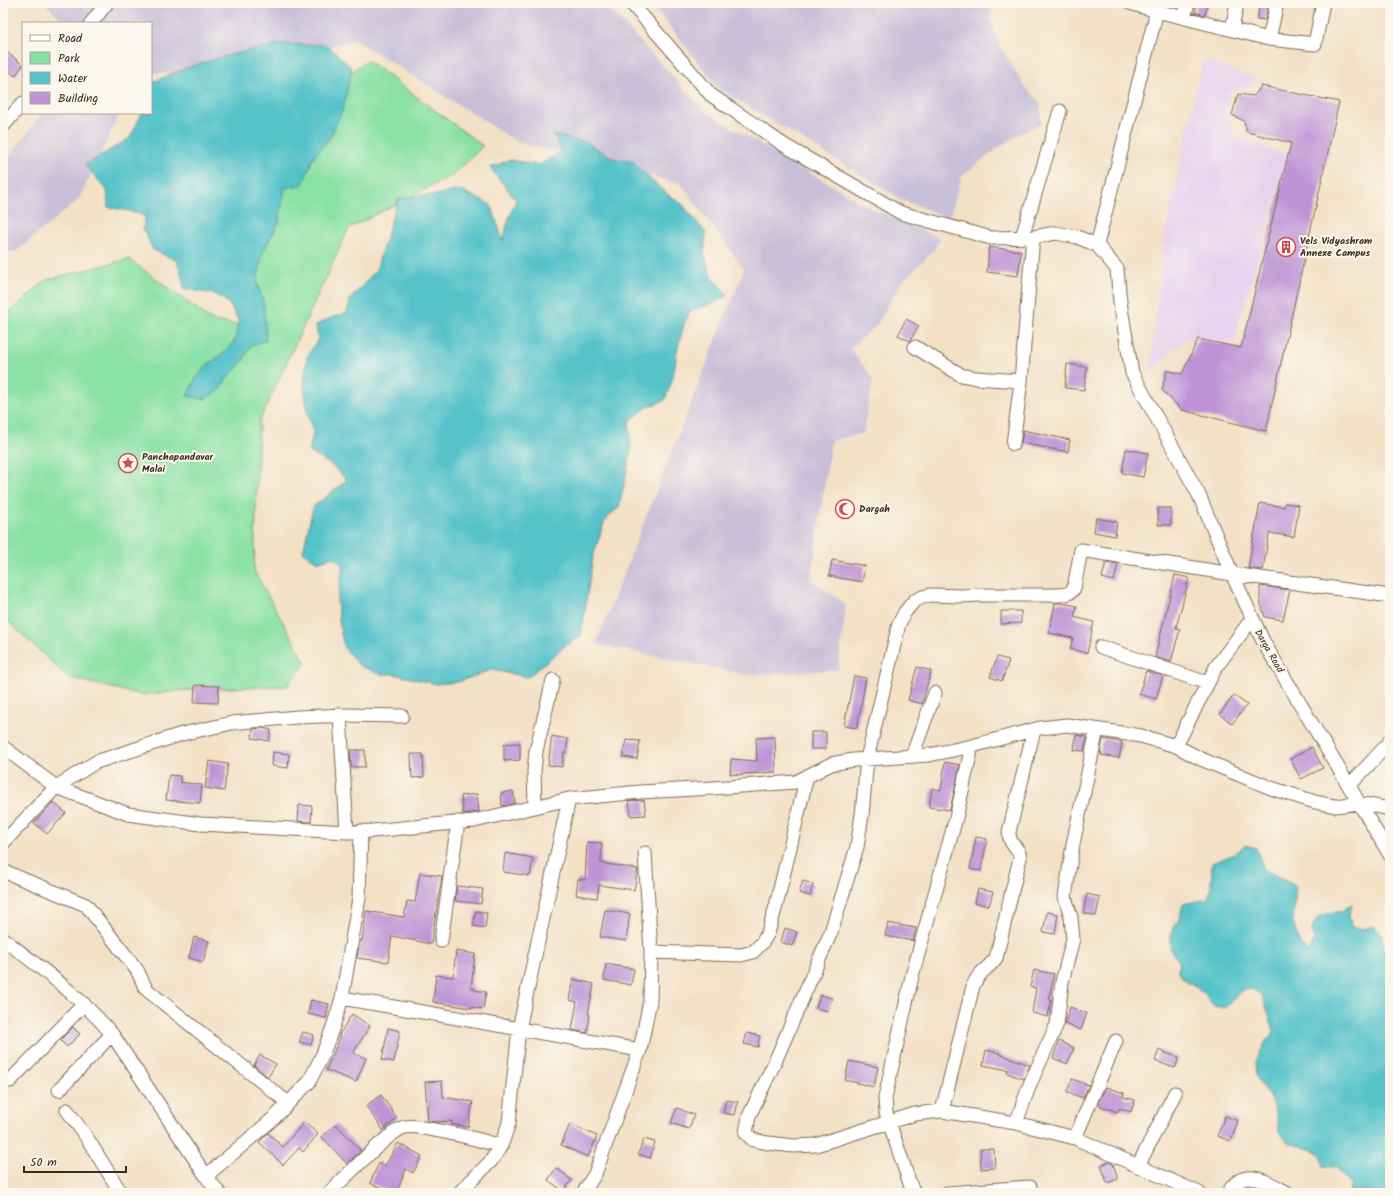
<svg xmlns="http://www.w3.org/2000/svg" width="1393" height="1196" font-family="Kalam,sans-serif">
<rect width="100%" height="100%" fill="#fbf7ec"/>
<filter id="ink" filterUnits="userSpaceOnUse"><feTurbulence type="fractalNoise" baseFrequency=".025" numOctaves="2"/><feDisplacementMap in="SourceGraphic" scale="8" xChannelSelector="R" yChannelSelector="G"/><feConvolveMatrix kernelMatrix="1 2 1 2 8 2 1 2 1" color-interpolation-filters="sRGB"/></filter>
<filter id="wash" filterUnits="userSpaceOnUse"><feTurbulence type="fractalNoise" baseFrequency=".012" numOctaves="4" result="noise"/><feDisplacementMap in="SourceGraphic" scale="16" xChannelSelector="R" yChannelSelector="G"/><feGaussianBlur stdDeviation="0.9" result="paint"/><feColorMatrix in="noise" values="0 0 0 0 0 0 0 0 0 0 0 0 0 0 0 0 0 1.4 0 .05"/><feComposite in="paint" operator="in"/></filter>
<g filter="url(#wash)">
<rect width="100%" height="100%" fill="#f3e1c6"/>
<path fill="#e7d2ef" d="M1203,59L1257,79L1245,89L1230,92L1227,117L1235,125L1232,135L1288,155L1234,342L1187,338L1155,368L1150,367L1165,232Z"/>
<path fill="#c8bfd8" d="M45,3H602L607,6L706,112L870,208L940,238L934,250L901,283L876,326L850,348L873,379L863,433L831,441L811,580L846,605L838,670L748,675L596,644L744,269L681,184L519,143L356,40L217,74L151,73V23H65Z
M651,3H993L990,18L1000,47L1023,84L1041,104V124L1020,134L998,148L962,176L949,218L901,199L719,89Z
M42,113H120L79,199L17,251H3V165Z"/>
<path fill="#8ae1a5" stroke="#628662" d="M367,60L483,146L453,175L349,228L259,422L254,571L306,663L287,686L200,689L142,695L67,677L3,616V318L46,280L129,259L213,321L252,327L248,260L336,84Z"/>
<path fill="#55c2ca" stroke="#487674" d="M279,44L327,45L352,68L343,109L330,138L313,158L303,184L285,188L279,222L262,254L257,282L264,305L266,340L251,345L243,361L229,376L219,390L205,399L187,396L196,378L208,364L223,354L235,340L238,320L228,302L214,294L184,289L181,273L176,260L153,250L143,229L145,216L129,211L108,207L107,190L85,165L130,138L142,113H151V88L153,82C193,63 236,53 279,44Z
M554,135L587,143L615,159L632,160L640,170L667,194L682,204L706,233L704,254L713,279L728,295L715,303L692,310L685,321L678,347L673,377L665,400L648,407L629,421L631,451L627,471L619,507L605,520L593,556L581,636L566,645L528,677L491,670L478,675L458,682L436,684L393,674H380L360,666L344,648L340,628L337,602L343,565L333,557L317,562L303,552L313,507L347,480L329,463L309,452L313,433L306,407L304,385L307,357L318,339L316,325L333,317L347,313L350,300L376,270L398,199L416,196L435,195L460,190L491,205L503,241L509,218L516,200L490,168L509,160L539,165L562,152Z
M1244,845L1256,848L1264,870C1275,874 1284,881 1296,886L1293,922L1300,945L1309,952L1314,941L1312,929L1317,918L1328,913L1341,911L1352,904L1349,915L1351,926L1362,929L1374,926L1382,936L1384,948L1390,960V1193H1372L1365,1191H1349L1351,1185L1336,1167H1324L1321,1155L1311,1149L1299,1146L1288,1142L1279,1133L1278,1121L1270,1096L1262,1087L1256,1076L1255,1063L1266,1041L1274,1032L1263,997L1253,989L1242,990L1225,1008L1213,1006L1206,996L1198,988L1187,982L1178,973L1179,961L1171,951L1170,939L1174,928L1180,917L1183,904L1208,899L1211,887L1212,863L1235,854Z"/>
<g id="blocks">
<path fill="#be94d6" d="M1197,3H1208L1205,15L1195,12Z
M1260,3L1268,5L1265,20L1257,19Z
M3,49L23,65L15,76L3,66Z
M1261,86L1339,102L1266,431L1182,410L1162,390L1167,370L1182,374L1198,339L1241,348L1291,143L1247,132L1244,121L1232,115L1238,94L1254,96Z
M989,247L1021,251L1018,276L987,272Z
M906,319L919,326L910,341L898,335Z
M1067,364L1087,367L1084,390L1065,388Z
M1023,430L1070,440L1068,452L1021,443Z
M1126,449L1148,453L1143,477L1122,473Z
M1260,503L1284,507L1285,503L1299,505L1294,537L1269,533L1263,570L1248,568Z
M1158,508H1171V525H1158Z
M1096,518L1117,522L1115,536L1094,532Z
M832,560L865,566L862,582L829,576Z
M1106,562L1118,564L1114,581L1102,578Z
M1175,575L1189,578L1176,628L1180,629L1171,662L1155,657Z
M1260,586L1290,590L1283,620L1265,617L1260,601Z
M1055,603H1062L1077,606L1074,617L1094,622L1087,653L1070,649L1073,638L1049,633Z
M1001,611H1021V623L1001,624Z
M997,657L1009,660L1002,681L990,677Z
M917,667L931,671L922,704L908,700Z
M1146,671L1163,676L1156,699L1139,694Z
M854,676L866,678L857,728L844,726Z
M195,685L219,686L218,703L194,702Z
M1234,695L1247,705L1232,724L1220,714Z
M262,728L271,730L269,741L252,738L253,729Z
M811,732H826V749H811Z
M1076,735L1087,737L1084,751L1074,750Z
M552,736L568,739L566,753L564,752L562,767L548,765Z
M775,737L776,772L744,774V775L730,774L731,759L757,761L756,738Z
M1103,739L1122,742L1119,758L1101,755L1102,753H1100Z
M626,740L640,741L637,759L623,757Z
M520,743V760L504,761V744Z
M1312,747L1323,768L1301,779L1290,759Z
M350,750H365V767H351Z
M273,752L289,754L288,768L272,766Z
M411,754H423L424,777L412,778Z
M209,761L228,764L224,791L205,788Z
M945,762L960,765L950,810L929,807L932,788L941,790Z
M169,775L180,776V782L202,785L200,803L166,800Z
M513,791L515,803L502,806L501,793Z
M477,794L479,812L463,814L461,796Z
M644,800L646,815L631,816L629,801Z
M53,802L66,813L47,834L34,823Z
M299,805L312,806L311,822L298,821Z
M976,837L987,839L981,871L970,869Z
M587,842L602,843L601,863L638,869L634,890L599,885L597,898L576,895L578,879L585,880Z
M505,853L533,858L530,876L503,872Z
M420,873L442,876L431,944L392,936L388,962L357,958L360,940L362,941L366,911L404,917L407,901L415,902Z
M803,881L813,884L810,896L799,893Z
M457,886L483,889L481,904L455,901Z
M978,889L993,892L989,906L975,903Z
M1087,894L1100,897L1096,916L1083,913Z
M605,910L630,914L626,941L600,937Z
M476,911L487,913L485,928L473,926Z
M1047,912L1058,914L1055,934L1043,932Z
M888,923L916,928L913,941L885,936Z
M785,928L797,932L792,946L781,942Z
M194,937L209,941L203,962L189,958Z
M456,951L475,954L471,988H474V990L486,992L483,1009L471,1007V1008L433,1002L436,975L453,977Z
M606,964L634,969L631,985L604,980Z
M1034,970L1054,974L1049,999L1051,1000L1048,1017L1032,1013L1036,988L1030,987Z
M573,979L594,984L588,1014L590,1015L587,1033L572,1030L577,1002L569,1000Z
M820,995L832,998L828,1011L816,1008Z
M311,1000L329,1004L326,1018L308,1014Z
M1070,1007L1087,1013L1081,1030L1065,1024Z
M352,1014L370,1026L353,1053L366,1058L356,1082L326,1070L339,1040V1035Z
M73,1027L80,1034L67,1047L60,1040Z
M388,1028L400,1031L394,1062L382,1060Z
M303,1032L314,1035L311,1045L299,1042Z
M747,1033L760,1036L758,1047L744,1044Z
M1059,1041L1074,1048L1067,1064L1053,1058Z
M986,1050L1000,1053L999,1054L1030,1065L1024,1079L1007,1073L1008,1070L983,1065Z
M1159,1050L1179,1058L1175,1068L1155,1061Z
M260,1055L276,1064L268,1077L254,1065Z
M849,1061L878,1067L874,1087L845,1080Z
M1072,1079L1089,1085L1083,1098L1067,1092Z
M442,1081L443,1097L473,1102L468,1127L451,1124L452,1121L435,1122L428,1121L425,1082Z
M1106,1087L1124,1093L1123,1097L1135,1100L1131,1112L1119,1108L1118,1112L1100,1106V1104L1098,1103Z
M381,1095L397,1118L383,1130L366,1106Z
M726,1100L738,1102L735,1115L723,1113Z
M677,1108L694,1115L689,1129L671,1123Z
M1225,1116L1238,1121L1231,1141L1217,1136Z
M304,1122L318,1134L303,1152L299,1148L283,1165L259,1142L268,1133L283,1147Z
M336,1124L361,1151L347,1164L322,1137Z
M570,1124L597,1136L588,1157L561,1145Z
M644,1139L655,1142L650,1158L638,1154Z
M398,1143L422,1156L413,1173L406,1169L396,1193H393L370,1183L379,1163L385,1166Z
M980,1149H994L995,1168L981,1169Z
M1109,1162L1113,1164L1118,1179L1107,1183L1101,1165Z
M556,1168L572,1180L563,1191L548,1180Z"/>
</g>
</g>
<g filter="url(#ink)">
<use href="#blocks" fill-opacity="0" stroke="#7b6a59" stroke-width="1"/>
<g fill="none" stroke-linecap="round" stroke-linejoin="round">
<g stroke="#7b6a59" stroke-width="15">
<path id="minor" d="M631,3L711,95L784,145L901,213L991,238L1033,237L1056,233L1077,237L1097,245L1117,269L1120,302L1132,373L1199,495L1232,574L1390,596
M1130,3L1157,11L1269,39L1315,44L1323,3
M1184,17L1188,3
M91,23L107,3
M1232,29L1237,3
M1269,39L1277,3
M3,126L23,103
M1022,237L1060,111
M1097,245L1157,11
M915,347L961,375L976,378L1021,381
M1013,444L1021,381L1033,237
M1101,647L1207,683
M340,715L347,832
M1176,746L1216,667L1252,619
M3,747L56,787L128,814L201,824L347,832L372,831L474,821L569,799L640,792L713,788L796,782L831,764L853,760L929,755L972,746L1040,728L1067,725L1141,736L1176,746L1201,759L1271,788L1315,802L1335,806L1360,803L1390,809
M912,756L935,693
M1349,786L1388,744L1390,740
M535,807L534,771L536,751L553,680
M3,843L56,787L96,762L182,734L232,723L297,717L346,715L402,716
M3,871L86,905L137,970L146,989L288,1103
M3,939C41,968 81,997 112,1034L206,1176L219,1193
M441,941L458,822
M651,952L741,955L753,952L762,943L768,933L776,906L807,776
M342,998L640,1050
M10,1081L84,1004
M59,1090L112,1034
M1175,1093L1138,1166L1075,1138L1016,1123L942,1111L915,1114L816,1145L794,1146L768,1143L753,1140L746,1133L749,1116L774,1064L831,932L857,847L862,815L867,759L899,624L905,612L914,601L923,597L930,595L961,596L979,595H1060C1067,594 1070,594 1074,588L1081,550L1232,574L1264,643L1390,855
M67,1110L87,1138L121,1193
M942,1111L973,986C979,971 988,969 996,958L1020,858C1020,847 1009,847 1009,832L1034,730
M1016,1123L1030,1084L1057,1024L1062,982L1073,939L1071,917L1065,897L1073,844L1097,730
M1075,1138L1116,1041
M1138,1166L1199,1193
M206,1176L274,1118L309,1082L322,1056L333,1027L342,998L359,898L361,831
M329,1193C342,1181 391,1129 405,1127C413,1125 421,1128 429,1129C454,1133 477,1139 501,1146
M459,1193L491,1161L501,1146L509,1123L519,1029L569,799
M583,1193L595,1174L640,1050L650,1001L651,952L645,853
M915,1193L911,1187L886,1113L885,1098L912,976L956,818L972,746
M947,1193L1030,1187
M1228,1193C1244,1165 1267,1182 1288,1193"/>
</g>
<use href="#minor" stroke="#fff" stroke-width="13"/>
</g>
</g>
<defs>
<g id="building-ring" transform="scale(1)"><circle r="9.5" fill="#fbf7ec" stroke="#d1495b" stroke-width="1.5"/><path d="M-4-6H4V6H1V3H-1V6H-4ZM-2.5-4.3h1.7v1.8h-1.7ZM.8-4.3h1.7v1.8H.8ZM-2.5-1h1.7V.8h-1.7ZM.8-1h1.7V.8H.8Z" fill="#d1495b"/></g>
<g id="sight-ring" transform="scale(1)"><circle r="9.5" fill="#fbf7ec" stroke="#d1495b" stroke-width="1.5"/><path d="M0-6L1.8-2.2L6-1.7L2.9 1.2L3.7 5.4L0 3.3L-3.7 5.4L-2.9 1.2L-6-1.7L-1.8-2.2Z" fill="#d1495b"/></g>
<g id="mosque-ring" transform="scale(1)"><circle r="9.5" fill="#fbf7ec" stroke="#d1495b" stroke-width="1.5"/><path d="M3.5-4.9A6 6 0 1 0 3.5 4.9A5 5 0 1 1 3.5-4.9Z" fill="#d1495b"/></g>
</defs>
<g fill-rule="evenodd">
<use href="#building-ring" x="1286" y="247"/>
<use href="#sight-ring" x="128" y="463"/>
<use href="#mosque-ring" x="845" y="509"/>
</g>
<g text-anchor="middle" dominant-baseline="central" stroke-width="4" stroke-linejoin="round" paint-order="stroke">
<g font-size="10" font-weight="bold" fill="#3b2a1e" stroke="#fbf7ec" text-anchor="start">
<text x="1300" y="241">Vels Vidyashram<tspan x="1300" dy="12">Annexe Campus</tspan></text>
<text x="142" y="457">Panchapandavar<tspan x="142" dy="12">Malai</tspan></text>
<text x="859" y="509">Dargah</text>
</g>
<g font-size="10" fill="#3b2a1e" stroke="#fbf7ec">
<text transform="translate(1269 651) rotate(60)">Darga Road</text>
</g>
</g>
<rect width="1393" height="1196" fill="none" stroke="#fbf7ec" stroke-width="16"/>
<rect x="22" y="22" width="130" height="92" fill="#fbf7ec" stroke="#aea59a"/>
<rect x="30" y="35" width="20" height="6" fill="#ffffff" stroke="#aea59a"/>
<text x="58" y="42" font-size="12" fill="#3b2a1e">Road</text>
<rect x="30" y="52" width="20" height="12" fill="#8ae1a5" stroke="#aea59a"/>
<text x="58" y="62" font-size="12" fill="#3b2a1e">Park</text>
<rect x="30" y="72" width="20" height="12" fill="#55c2ca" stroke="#aea59a"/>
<text x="58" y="82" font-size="12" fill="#3b2a1e">Water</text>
<rect x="30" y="92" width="20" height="12" fill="#be94d6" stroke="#aea59a"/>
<text x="58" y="102" font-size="12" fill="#3b2a1e">Building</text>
<path d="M24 1166v6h102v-6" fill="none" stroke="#3b2a1e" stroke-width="2"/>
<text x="30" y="1166" font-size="12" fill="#3b2a1e" stroke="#fbf7ec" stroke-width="3" paint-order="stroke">50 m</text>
</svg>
